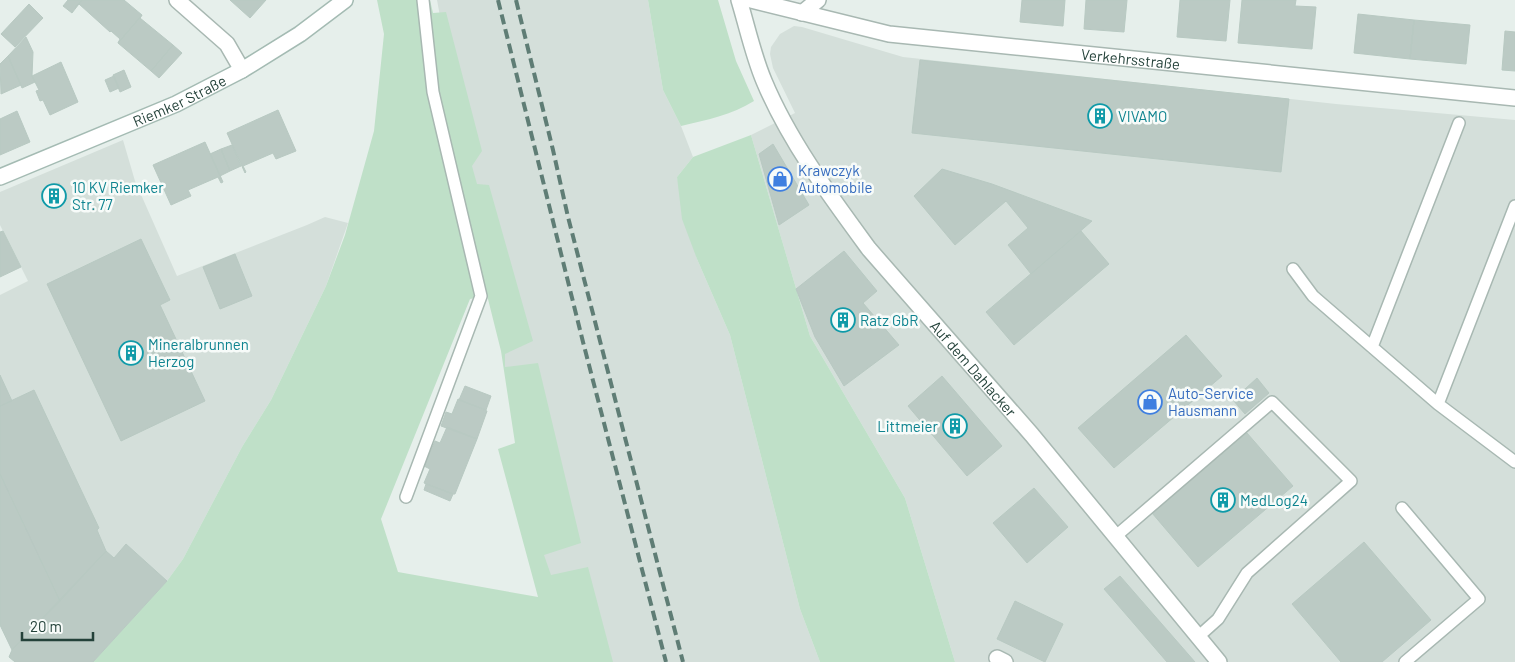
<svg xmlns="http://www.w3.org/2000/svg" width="1515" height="662" font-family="Barlow,sans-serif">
<rect width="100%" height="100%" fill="#e6efeb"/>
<path fill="#d4dfda" d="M437,0H648L663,90L681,126L693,157L677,177L697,259L730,335L800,609L820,662H568L540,559Z
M794,26L802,27L903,57L1336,104L1515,120V662H955L905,498L810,336L751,135L795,113L773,68L770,54L771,47L780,34Z
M123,140L135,181L177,276L307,225L325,217L348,223L326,286L271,400L242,447L183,559L167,581L93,662H15L9,657L12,650L0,625V295L28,281L0,225V192Z"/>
<path fill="#bfe0c8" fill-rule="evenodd" d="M377,0H430L433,13L446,12L482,151L472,166L477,184L489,185L533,341L505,354V367L538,363L581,543L544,555L551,575L588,567L613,662H93L167,581L183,559L242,447L271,400L326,286L345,235L374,131L384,34ZM487,295L501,351L515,443L498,449L538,597L398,572L381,519L470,299Z
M648,0H718L736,61L754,101C732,115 706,120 681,126L663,90Z
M751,135L810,336L905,498L955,662H820L800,609L730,335L697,259L682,219L677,177L693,157Z"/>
<path fill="#bbcac4" stroke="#b8c9c2" d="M68,0H82L72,13L63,6Z
M82,0H124L142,15L118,43L120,39L111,31L110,32L79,4L75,7Z
M230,0H266L250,18Z
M1022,0H1065L1063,26L1020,22Z
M1086,0H1127L1124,32L1084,29Z
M1180,0H1230L1226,41L1177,37Z
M1242,0H1296L1295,6L1316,7L1312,49L1238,43Z
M29,4L43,18L15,47L1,34Z
M1358,14L1414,20L1410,59L1354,53Z
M142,15L140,18L173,45L151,71L118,43Z
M1414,20L1470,25L1466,64L1410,59Z
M1505,31L1515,32V71L1502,70Z
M26,37L33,52L32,76L35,82L22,88L8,56Z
M173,45L182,53L159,78L151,71Z
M8,56L21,85L1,94L0,64Z
M920,60L1289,99L1281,172L912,133Z
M61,62L78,102L50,115L43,100L40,101L36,91L39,90L32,76Z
M124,70L131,87L120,92L113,75Z
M114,76L119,88L110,92L105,80Z
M278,110L296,151L276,159L273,153L243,166L246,172L245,173L227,133Z
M17,111L30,142L0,155V119Z
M205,142L223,182L221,183L218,177L188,190L191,196L171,205L153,165Z
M773,144L809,205L779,225L759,154Z
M232,145L241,166L230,171L221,149Z
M221,149L230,171L220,176L210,154Z
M942,169L992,184L1092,221L1031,274L1008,245L1028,228L1006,201L955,245L914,196Z
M59,183L67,199L49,208L41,192Z
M3,231L21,267L0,277V232Z
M1081,231L1109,264L1014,345L986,312Z
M141,239L170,300L160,305L205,401L121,441L47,284Z
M844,251L877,291L863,303L899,345L844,386L815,337L796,289Z
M235,254L252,296L220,309L203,267Z
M1186,335L1222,376L1114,468L1078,428Z
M0,375L12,401L0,406Z
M942,376L1002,446L967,476L908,406Z
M1257,378L1269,393L1245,414L1233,400Z
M465,386L491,396L486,410L459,400Z
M34,390L99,528L97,530L106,551L60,601L0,474V406Z
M458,399L487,411L477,439L441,426L446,412L452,414Z
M447,427L477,439L455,494H453L424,483L430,469L424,466L435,441L440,443Z
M1247,433L1293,486L1198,567L1152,513Z
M0,474L60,601L12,650L0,625Z
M426,484L453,494L450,501L424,490Z
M1034,488L1068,527L1027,563L993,523Z
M1364,542L1431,620L1382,662H1341L1292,604Z
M126,544L167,581L93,662H15L9,657L12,650L106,551L114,558Z
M1120,576L1195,662H1167L1104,589Z
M1015,601L1063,624L1045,662L997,639Z"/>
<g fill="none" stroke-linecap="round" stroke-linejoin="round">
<g stroke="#a8b8b2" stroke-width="14">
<path id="lane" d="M1293,269L1313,296L1438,404L1515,462
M1372,347L1459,123
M1438,404L1515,206
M406,497L481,296L433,92L423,0
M1402,508L1479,599L1405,662
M1116,536L1272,402L1351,481L1247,573L1218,619L1199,636"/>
</g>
<g stroke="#a8b8b2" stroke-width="18">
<g id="street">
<path d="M177,0L227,44L242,70"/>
<path id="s1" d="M739,0C747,26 753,55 764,81C789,141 830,196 869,249L1032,435L1219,662"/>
<path id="s2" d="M751,0L889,34L1515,98"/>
<path d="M802,13L818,0"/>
<path d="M997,658L1005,662"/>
</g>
</g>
<g stroke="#a4bbb3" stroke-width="18">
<g id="secondary">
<path id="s3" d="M0,177L176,104L242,70L300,34L345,0"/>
</g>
</g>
<use href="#lane" stroke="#fff" stroke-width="11"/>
<use href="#street" stroke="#fff" stroke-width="15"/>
<use href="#secondary" stroke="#fff" stroke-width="15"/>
<path stroke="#5f7d75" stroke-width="4" stroke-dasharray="10 5" stroke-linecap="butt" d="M498,0L583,342L666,662
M516,0L553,150L568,217L683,662"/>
</g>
<defs>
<g id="building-ring" transform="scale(1.25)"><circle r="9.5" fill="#f7fbf9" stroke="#0f9aa8" stroke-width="1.5"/><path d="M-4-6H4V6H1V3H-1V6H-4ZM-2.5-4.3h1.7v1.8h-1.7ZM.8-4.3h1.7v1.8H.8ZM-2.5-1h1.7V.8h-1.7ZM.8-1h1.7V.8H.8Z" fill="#0f9aa8"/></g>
<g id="shop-ring" transform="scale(1.25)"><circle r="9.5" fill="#f7fbf9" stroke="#3f7fe0" stroke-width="1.5"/><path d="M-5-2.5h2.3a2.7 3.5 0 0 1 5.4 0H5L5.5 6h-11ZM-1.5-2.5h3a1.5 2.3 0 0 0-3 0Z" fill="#3f7fe0"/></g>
</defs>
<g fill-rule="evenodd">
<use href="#building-ring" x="1100" y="116"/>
<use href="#shop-ring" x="780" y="179"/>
<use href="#building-ring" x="54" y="196"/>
<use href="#building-ring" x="843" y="320"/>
<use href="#building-ring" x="131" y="353"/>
<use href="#shop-ring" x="1150" y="402"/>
<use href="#building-ring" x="955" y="426"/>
<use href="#building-ring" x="1223" y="500"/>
</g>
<g text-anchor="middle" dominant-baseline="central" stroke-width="5" stroke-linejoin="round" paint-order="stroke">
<g font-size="15" fill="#24423a" stroke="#f7fbf9">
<text stroke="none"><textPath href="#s2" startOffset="385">Verkehrsstraße</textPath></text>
<text stroke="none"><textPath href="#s3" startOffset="195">Riemker Straße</textPath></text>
<text stroke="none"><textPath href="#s1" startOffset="442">Auf dem Dahlacker</textPath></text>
</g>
<g font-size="15" fill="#0d838f" stroke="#f7fbf9" text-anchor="start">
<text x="1118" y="116">VIVAMO</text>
<text x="72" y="187">10 KV Riemker<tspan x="72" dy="17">Str. 77</tspan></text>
<text x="860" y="320">Ratz GbR</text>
<text x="148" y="344">Mineralbrunnen<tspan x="148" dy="17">Herzog</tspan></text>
<text x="938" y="426" text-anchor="end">Littmeier</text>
<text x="1240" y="500">MedLog24</text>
</g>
<g font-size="15" fill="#366cbe" stroke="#f7fbf9" text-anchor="start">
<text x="798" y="170">Krawczyk<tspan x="798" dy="17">Automobile</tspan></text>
<text x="1168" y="393">Auto-Service<tspan x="1168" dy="17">Hausmann</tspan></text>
</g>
</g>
<path d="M22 632v8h71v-8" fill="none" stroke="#24423a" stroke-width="2.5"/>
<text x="30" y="632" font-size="15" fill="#24423a" stroke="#f7fbf9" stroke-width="4" paint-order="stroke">20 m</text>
</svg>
